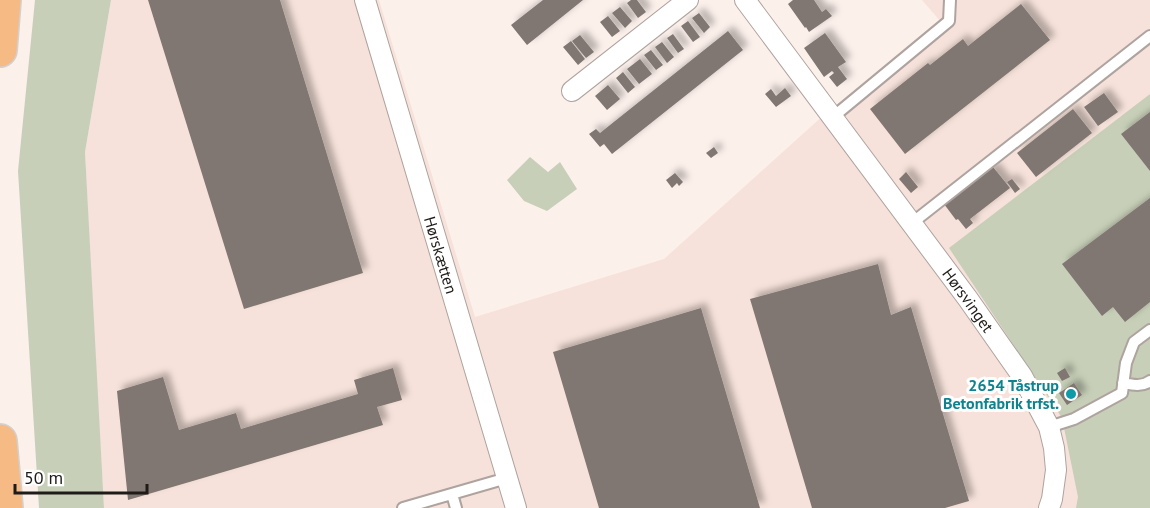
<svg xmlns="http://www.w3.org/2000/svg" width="1150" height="508" font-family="'PT Sans',sans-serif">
<defs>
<filter id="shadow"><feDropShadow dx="5.5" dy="-5.5" stdDeviation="3" flood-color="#0004"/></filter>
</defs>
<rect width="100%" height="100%" fill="#fcf0eb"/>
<path fill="#f6e2da" d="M111,0H379L475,317L664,259L826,113L941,22L922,0H1150V508H104L96,378L85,152Z"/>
<path fill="#c7cfb8" d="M35,0H111L85,152L104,508H39L18,171Z
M1150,94V508H1076L1078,497L1062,418L949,248Z
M530,157L548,172L560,162L577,189L547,211L524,201L507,180Z"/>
<path fill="#817772" filter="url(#shadow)" d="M148,0H280L363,273L244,309Z
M543,0H583L527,45L511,25Z
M631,0H637L646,12L638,18L627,3Z
M793,0H814L822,12L826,9L832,16L809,32L806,27L805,28L788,4Z
M1021,4L1050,40L905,154L870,109L928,63L930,65L963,39L968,46Z
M620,7L632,21L625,28L612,13Z
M699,13L710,27L704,33L692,18Z
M608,16L620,31L612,37L600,22Z
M688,21L700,37L693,42L681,26Z
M728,31L743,50L612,154L604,144L600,147L589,134L596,129L600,133Z
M825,33L846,62L838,67L847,79L837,87L829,77L834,73L832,71L824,77L804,48Z
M673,34L684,49L678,53L667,38Z
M580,35L594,52L586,58L572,41Z
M571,41L585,59L578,65L563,47Z
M662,42L674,57L667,63L655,47Z
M651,50L663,65L656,70L644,55Z
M640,59L652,74L639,84L627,69Z
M623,72L635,87L628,93L616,78Z
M608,85L620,99L607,110L595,96Z
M785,88L791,96L776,107L765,94L771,89L776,96Z
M1104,93L1118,112L1098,126L1084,107Z
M1073,109L1092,133L1036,177L1017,153Z
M1150,112V171L1121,134Z
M714,147L718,153L711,158L706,153Z
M993,167L1010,188L970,219L973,223L966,229L958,219L956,220L944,204Z
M906,172L918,187L911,193L899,179Z
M675,173L683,182L679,186L677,183L672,188L666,180Z
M1012,179L1020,189L1015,193L1007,182Z
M1150,198V302L1125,322L1113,307L1102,316L1062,264Z
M878,264L891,315L911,307L969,501L945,508H812L750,299Z
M701,308L760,508H599L553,352Z
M393,368L402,400L377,407L383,425L128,500L117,391L163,377L179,430L236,413L241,429L358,394L354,380Z
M1065,368L1070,377L1062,381L1057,373Z
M1074,383L1082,395L1067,405L1059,393Z"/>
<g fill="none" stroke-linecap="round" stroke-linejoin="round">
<g stroke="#aea39e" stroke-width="14">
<path id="service" d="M833,117L949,21L950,0
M912,223L1150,36
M1123,383C1133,385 1142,387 1150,381
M1049,427L1074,419L1122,393L1126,363L1134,342L1150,330
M452,494L456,508
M403,508L507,478"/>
</g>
<g stroke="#aea39e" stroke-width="22">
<g id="minor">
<path id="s1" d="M365,0L516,508"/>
<path id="s2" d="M745,0L968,299L1022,376L1049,427L1054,448L1056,470L1052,499L1049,508"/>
<path d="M572,91L688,0"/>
</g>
</g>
<g stroke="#d2d1d1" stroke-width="36">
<path id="motorway" d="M0,50L4,0
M0,441L6,508"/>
</g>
<use href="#service" stroke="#fff" stroke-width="10"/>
<use href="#minor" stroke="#fff" stroke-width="20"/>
<use href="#motorway" stroke="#f6ba85" stroke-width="33"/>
</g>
<circle fill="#0f9aa8" stroke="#fff" stroke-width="2" cx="1071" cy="394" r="6"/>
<g text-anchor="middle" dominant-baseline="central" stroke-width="6" stroke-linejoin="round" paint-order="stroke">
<g font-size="16" fill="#1f1b19" stroke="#fff">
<text stroke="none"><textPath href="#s1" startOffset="266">Hørskætten</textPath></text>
<text stroke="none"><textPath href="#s2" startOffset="374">Hørsvinget</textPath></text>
</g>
<g font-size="16" font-weight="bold" fill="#0d838f" stroke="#fff" text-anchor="end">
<text x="1059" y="385">2654 Tåstrup<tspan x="1059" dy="18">Betonfabrik trfst.</tspan></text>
</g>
</g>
<path d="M15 484v9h132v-9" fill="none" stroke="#1f1b19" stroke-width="3"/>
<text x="24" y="484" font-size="18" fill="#1f1b19" stroke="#ffffff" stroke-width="4.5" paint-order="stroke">50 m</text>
</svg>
